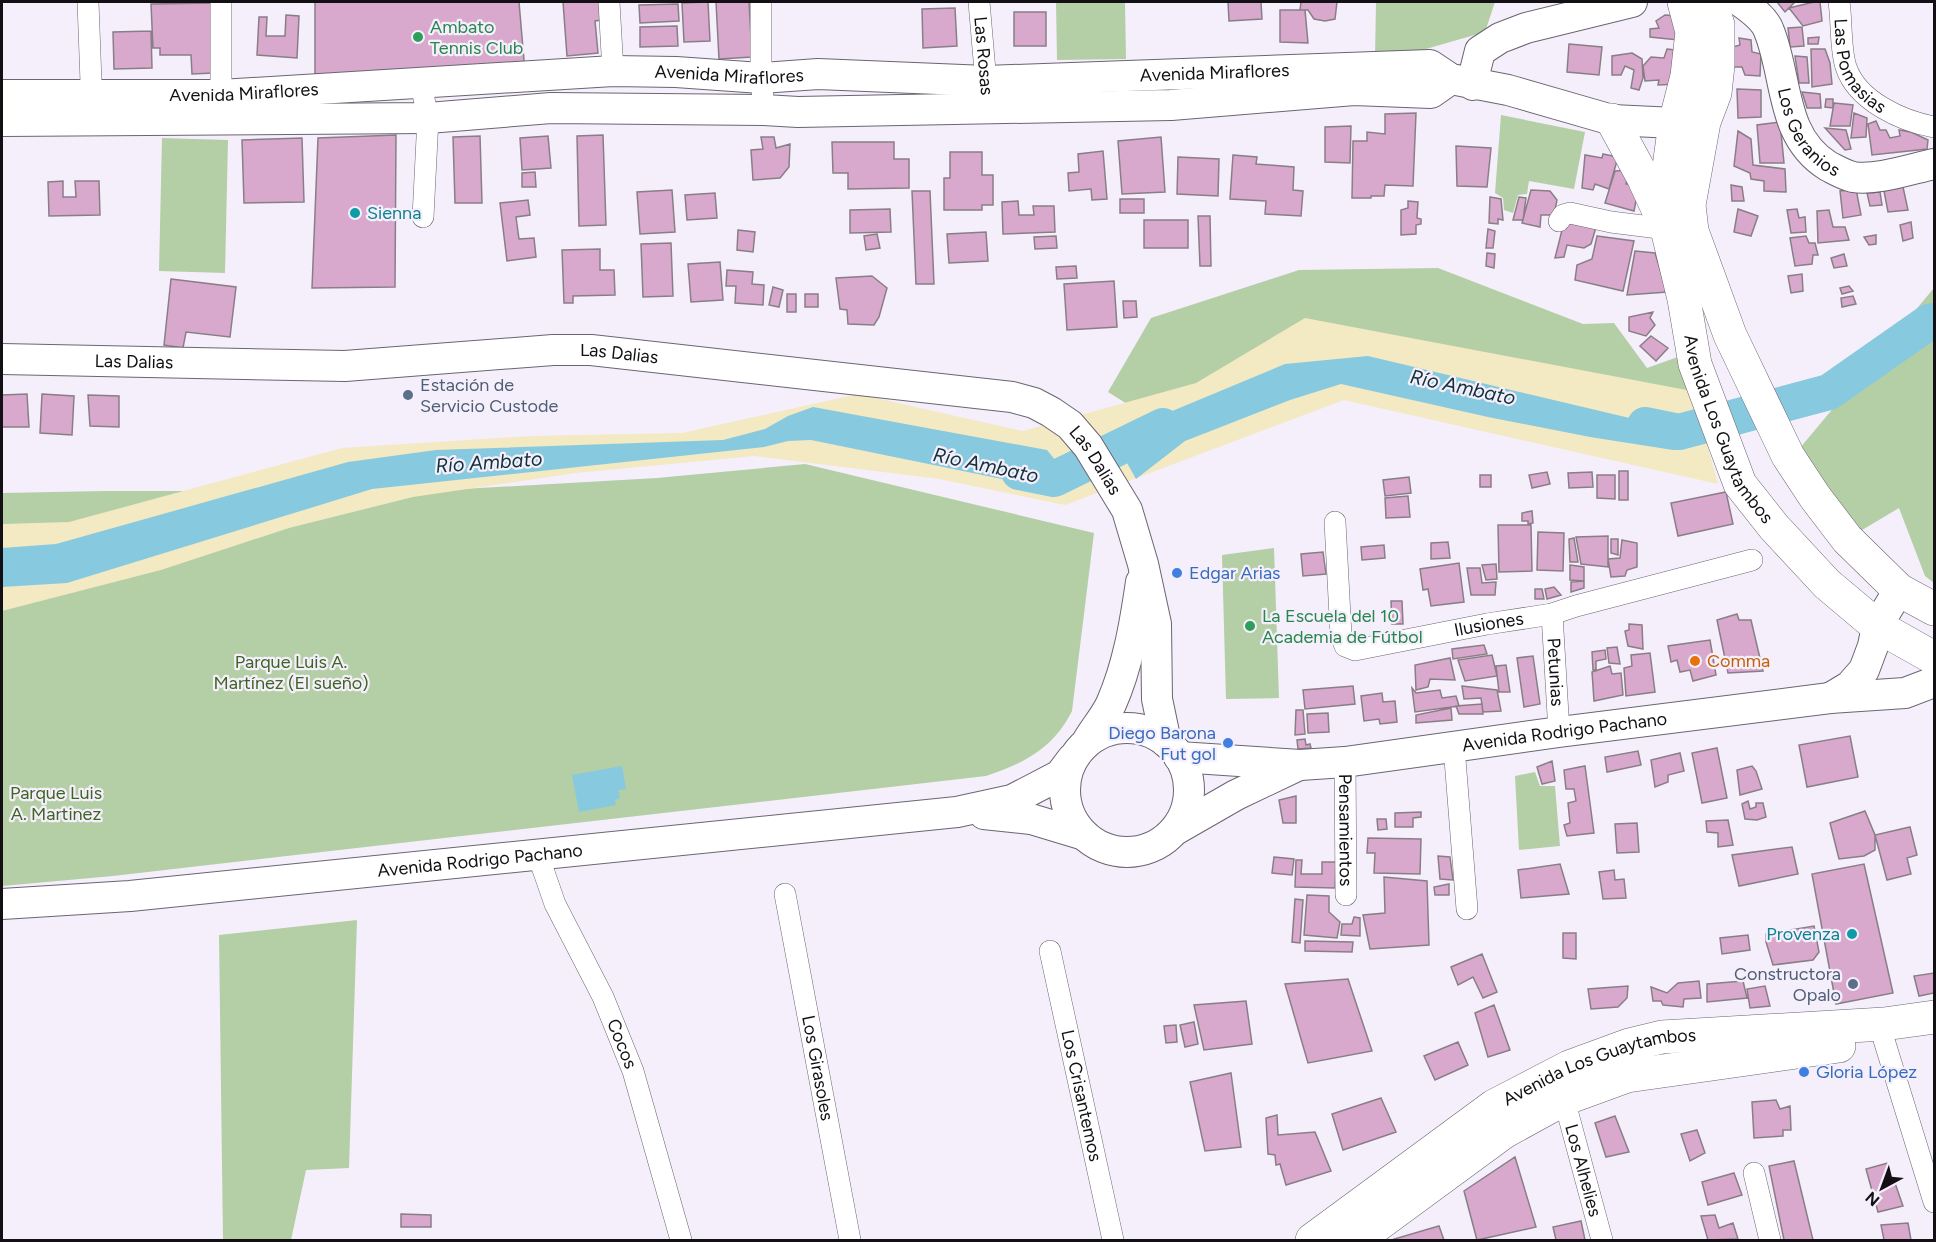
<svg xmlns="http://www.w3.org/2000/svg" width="1936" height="1242" font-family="Figtree,sans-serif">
<rect width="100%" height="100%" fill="#f5effc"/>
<path fill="#b4cea6" d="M1056,2H1125L1126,59L1057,60Z
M1376,2H1495L1485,32L1398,57H1375Z
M1501,115L1585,132L1574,189L1529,181L1527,194L1518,195L1513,213L1504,210L1503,198L1495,193Z
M162,138L228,140L225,273L159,271Z
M1438,268L1583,324L1614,323L1647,368L1689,353L1702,411L1367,351L1148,417L1108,392L1151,318L1299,270Z
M1934,288V583L1925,576L1899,508L1847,539L1789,461Z
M805,464L1094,533L1072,711C1053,749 1024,763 986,776L113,876L2,886V493L105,491H428L657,478Z
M1274,548L1279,698L1226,699L1222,555Z
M1535,772L1540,786H1555L1560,846L1519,850L1515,776Z
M357,920L349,1168L306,1170L291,1240H223L219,935Z"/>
<path fill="#f3e9c3" d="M1305,318L1692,391L1718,484L1344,400L1065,505L939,479L754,456L576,473L413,497L289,528L161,570L2,611V524L69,522L342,448L530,436L682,433L858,394L1023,431L1196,383Z"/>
<path fill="#87c9de" d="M1368,356L1638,420L1694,418L1693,446L1673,450L1590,437L1488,417L1341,384L1290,400L1185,441L1136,479L1116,443L1153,419L1285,364Z
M813,407L1047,450L1073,482L1051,489L811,440L788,441L764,447L372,489L67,583L2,587V548L56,544L348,462L436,450L723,440L765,429L788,416Z
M622,766L626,789L618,790L620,798L615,800L616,805L579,812L572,775Z"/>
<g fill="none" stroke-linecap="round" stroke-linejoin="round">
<path stroke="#87c9de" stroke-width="36" d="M1645,425L1679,432L1829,392L1929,322L1934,321
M1019,472L1054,479L1163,426"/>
</g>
<path fill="#d9a9cd" stroke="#897e86" stroke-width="1.5" d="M315,2H519L525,72L315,74Z
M563,2H601L602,20L595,21L598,53L567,56Z
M708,2L710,41L684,42L682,3Z
M716,2H749L752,57L719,59Z
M1228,2H1261L1262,19L1229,21Z
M1301,2H1337L1335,19L1325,21L1314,19L1308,10H1300Z
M1777,2H1795L1785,12Z
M1814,2H1820L1822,21L1803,26L1789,8Z
M212,3L213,73L192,74L191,55H160V48H153L151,4Z
M678,4L679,21L640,23L639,5Z
M955,8L957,46L923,48L922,9Z
M1280,10H1305L1308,43L1280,42Z
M1014,12H1046V46H1014Z
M286,15L299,16L297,58L257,55L259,17H267L266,36H285Z
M1665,15L1677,16L1678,40L1650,37V29L1659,28L1656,21Z
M677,26L678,46L640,47V27Z
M1802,27L1804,46L1790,47L1788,28Z
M151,31L152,68L114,69L113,32Z
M1819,37L1818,44H1808V38Z
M1739,38L1751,40L1752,52L1761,54L1760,76L1745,75L1742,67H1728L1722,50L1740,45Z
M1569,44L1602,47L1599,75L1567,72Z
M1667,49L1675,50L1679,84L1658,85L1659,80L1645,81L1643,66L1651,57L1664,58Z
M1811,49H1825L1830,63L1832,84L1812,87Z
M1632,53L1642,59L1643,78L1639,90L1631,88L1634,70L1625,66L1621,75H1612V56Z
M1795,56L1807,57L1809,83H1799Z
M1737,89L1761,90V117L1738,118Z
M1802,92L1820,94L1821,108H1807Z
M1826,99H1833V108L1825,107Z
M1834,103L1853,105L1850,126H1830Z
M1416,113L1413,186L1385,185L1384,196H1371V198H1352L1353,141H1367V132L1385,134V114Z
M1854,113L1867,118L1866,137L1851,138Z
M1876,121L1880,130H1886L1890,138L1900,136L1899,130L1911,132L1928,140L1927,149L1872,155L1868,124Z
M1780,122L1784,163H1760L1757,125Z
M1351,126L1350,163L1325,162V127Z
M1825,128L1846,130L1851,149L1845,150Z
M1738,131L1751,139L1753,165L1785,169L1786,192L1764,191V181L1751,179L1750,173L1734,166Z
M396,135L395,287L312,288L318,138Z
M603,135L606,225L579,226L577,136Z
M480,136L482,203H455L453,137Z
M548,136L551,168L522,170L520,138Z
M761,137H774L776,148L790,144L789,167L780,178L753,180L751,150L763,149Z
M1161,137L1165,192L1122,194L1118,141Z
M302,138L304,202L244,203L242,140Z
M832,142H894V159H909V188L848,189V173H833Z
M1456,146L1491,148L1487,187L1457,186Z
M1103,151L1107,199L1092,200L1091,189L1069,191L1068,173L1079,172L1078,154Z
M950,152H982V175H993V205H982V210H944V178H950Z
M1603,154L1618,157L1609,189L1595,184L1593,190L1582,188L1585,155L1602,158Z
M1233,155L1257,157L1256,164L1294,167L1293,190L1303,191L1301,216L1265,214L1266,201L1230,199Z
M1178,157L1219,159L1218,196L1177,194Z
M1630,170L1626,184L1633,185L1637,196L1634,211L1605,203L1615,171Z
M535,172L536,187H522V173Z
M63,181V197H76L75,181H99L100,215L49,216L48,182Z
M1731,185L1742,187L1744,201H1732Z
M1903,187L1908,210L1888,212L1884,191Z
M1856,189L1861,215L1843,218L1840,191Z
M672,190L675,232L640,234L637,192Z
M1531,190L1550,191L1557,200L1554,215H1541L1540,227L1522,223Z
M912,191H930L934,284H916Z
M1880,192L1882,205L1870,206L1867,193Z
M715,193L717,218L687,220L685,195Z
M1490,197L1501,199L1503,220L1498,219V224L1489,223Z
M1519,197L1526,198L1523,220H1513Z
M1120,199H1144V213H1120Z
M528,200L530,215L516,217L519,239L534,238L536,257L507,261L500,203Z
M1018,201L1019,215H1034L1033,206H1054L1055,232L1003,234L1002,202Z
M1408,201L1418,202L1417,218L1421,219V224L1416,225V234L1401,235V210L1408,208Z
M890,209L891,232L850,233V210Z
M1738,209L1758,216L1751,236L1734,232Z
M1797,209L1799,218L1805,217L1806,232L1791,233L1787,210Z
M1829,210L1833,227H1845L1849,240L1818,243L1817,211Z
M1198,216H1210L1211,266H1200Z
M1565,218L1597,224L1591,244L1584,248L1567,245L1564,257L1555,258Z
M1144,220H1188V248H1144Z
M1911,222L1913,238L1903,241L1900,225Z
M1488,229L1495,231L1493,248H1486Z
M738,230L755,232L753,252L737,250Z
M986,232L988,261L949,263L947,234Z
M877,234L880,248L866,250L864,236Z
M1876,235V244L1869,245L1864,237Z
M1056,236L1057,248L1035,249L1034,237Z
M1597,236L1634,241L1623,291L1575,280L1577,265L1592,259Z
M1806,236L1809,243H1815L1818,255H1813L1812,264L1795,266L1790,238Z
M671,243L673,296L643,297L641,244Z
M600,249V270H614L615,295L573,296V303H564L562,250Z
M1635,251L1655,253L1667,292L1627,295Z
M1487,253L1495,254L1494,268L1486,266Z
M1844,254L1847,266L1834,268L1831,258Z
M720,262L723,300L691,302L688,264Z
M1076,266L1077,278L1057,279L1056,267Z
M727,270L753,272L752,284L764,285L763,305L735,303L736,286H726Z
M1802,274L1803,291L1791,293L1788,276Z
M872,276L887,288L879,317L874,325L848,324L847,310L840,309L836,278Z
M171,279L236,287L230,337L186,332L183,348L164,345Z
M1114,281L1117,327L1067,330L1064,284Z
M1849,286L1853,291L1842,294L1840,288Z
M773,287L783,290L779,307L769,305Z
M787,294H796V312H787Z
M805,294H818V307H805Z
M1853,296L1856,304L1842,307L1841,298Z
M1123,301H1136L1137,317L1124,318Z
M1653,312L1650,318L1655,325L1646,336L1629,331V317Z
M1651,336L1668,348L1656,361L1640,346Z
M27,394L29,427H2V395Z
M42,394L74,396L72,435L40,433Z
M88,395L119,396V427L90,426Z
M1619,471H1628V500H1619Z
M1547,472L1550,484L1532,488L1529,475Z
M1592,472L1593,487L1569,488L1568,473Z
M1480,475H1491V487H1480Z
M1597,475H1615V499L1597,498Z
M1409,477L1411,493L1385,496L1383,480Z
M1726,492L1733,524L1678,536L1671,503Z
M1408,496L1410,517L1386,518L1385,498Z
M1532,511L1533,523L1528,524V521H1522V513Z
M1498,525H1531L1532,571L1499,572Z
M1538,532L1564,533L1563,571L1537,570Z
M1608,536V567L1581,564L1576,537Z
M1574,538L1578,562H1570L1569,539Z
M1611,539H1618V555L1611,553Z
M1622,540L1637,543V567L1627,570L1625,576L1611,577L1608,559L1620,558Z
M1448,542L1450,558L1431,559V543Z
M1384,545L1385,558L1362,560L1361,547Z
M1323,552L1326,574L1303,576L1301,554Z
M1459,563L1464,602L1431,606L1428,589L1423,590L1420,569Z
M1496,564L1497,579L1486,580L1482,565Z
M1570,565L1584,567V581L1570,580Z
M1467,568H1480L1482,583L1496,582L1495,595H1471Z
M1584,581V588L1571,592V582Z
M1554,587L1561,595L1547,599L1545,589Z
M1535,589H1542L1544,599H1535Z
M1391,601H1402L1403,624H1392Z
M1737,614L1739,620H1751L1763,671L1728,673L1717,620Z
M1629,624L1642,625L1643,649L1628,646L1625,631L1629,630Z
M1710,640L1716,675L1693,681L1690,670L1680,672L1677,660L1671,662L1668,646Z
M1484,645L1487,654L1453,659L1452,649Z
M1617,647L1620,664L1609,663L1607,648Z
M1605,650L1606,659L1596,661V670H1593L1592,652Z
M1650,653L1655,692L1626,696L1624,668L1632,666L1631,655Z
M1492,655L1497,676L1465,681L1458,660Z
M1533,656L1540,704L1524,707L1517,658Z
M1450,658L1455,680L1430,679L1428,687L1416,690L1415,665Z
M1506,665L1510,692H1499L1496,666Z
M1610,666L1612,674L1621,673L1623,695L1594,701L1592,672Z
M1353,686L1355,704L1305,709L1303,690Z
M1462,686L1497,690L1501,711L1483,712L1481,698L1464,699Z
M1412,688L1416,693L1440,690L1442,698L1456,696L1459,706L1415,712Z
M1382,693L1383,702L1395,701L1397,722L1380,724L1379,719L1364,721L1361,696Z
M1482,704L1483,714H1459L1456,706Z
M1451,708L1452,720L1416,723V715Z
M1296,710H1303L1305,734L1295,735Z
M1328,713L1329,732L1308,733L1307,714Z
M1850,736L1858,777L1807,787L1799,745Z
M1305,739L1306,745L1310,744L1311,748L1298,749L1297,740Z
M1717,748L1727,798L1702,803L1692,753Z
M1638,751L1641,765L1607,772L1605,757Z
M1680,753L1684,771L1668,775V782L1655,787L1651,760Z
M1552,761L1555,781L1542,784L1537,767Z
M1585,766L1594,833L1567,836L1564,825L1570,823L1568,803L1576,801L1574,789H1566L1564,770Z
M1752,766L1756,771L1762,789L1740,795L1737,770Z
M1296,796V823H1283L1279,800Z
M1748,801L1750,809L1756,807V803H1763L1766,817L1757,820L1745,819L1742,804Z
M1865,811L1875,835V850L1864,856L1839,859L1830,823Z
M1421,812V817L1413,818V827H1395V813Z
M1377,819H1386L1387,829L1378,830Z
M1728,820L1733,845L1718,847V833L1707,832L1706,821Z
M1637,823L1639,852L1617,853L1615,824Z
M1910,827L1917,855L1907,858L1911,874L1887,880L1875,835Z
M1368,838L1421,839L1420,874L1374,873L1375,853H1367Z
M1792,847L1798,874L1739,886L1732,855Z
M1438,856L1450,857L1453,880L1440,879Z
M1274,857L1294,859L1292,875L1272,873Z
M1296,860H1302L1301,874H1322V862H1336L1335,888L1295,887Z
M1560,864L1569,894L1521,898L1518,870Z
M1864,864L1893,993L1836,1004L1812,874Z
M1614,870L1615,880L1624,879L1626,898L1603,899L1599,872Z
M1384,877L1427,881L1429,945L1370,949L1363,915L1385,913Z
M1449,884V895H1435L1434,887Z
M1307,895L1329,896V912L1340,922L1337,938L1304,935Z
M1295,899L1303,900L1300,943L1292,942Z
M1354,917L1360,918V936L1341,935L1342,924H1352Z
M1814,926L1819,952L1813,960L1773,965L1766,942V934Z
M1563,933H1576V959L1563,958Z
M1748,935L1750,950L1722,954L1720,938Z
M1305,941L1353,942L1352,952L1305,951Z
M1482,954L1497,992L1483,998L1473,977L1458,985L1451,967Z
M1934,973V993L1919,996L1914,976Z
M1348,979L1372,1051L1308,1063L1285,984Z
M1699,981L1701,998L1684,999L1683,1007L1663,1005L1661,1001H1653L1651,987L1667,993L1678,983Z
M1743,981L1747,998L1707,1002V984Z
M1628,986L1627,998L1618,1007L1591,1009L1588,989Z
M1765,986L1770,1006L1750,1008L1747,989Z
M1246,1001L1252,1044L1204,1050L1194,1005Z
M1494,1005L1510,1050L1488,1057L1475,1013Z
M1194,1022L1198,1044L1185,1047L1180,1025Z
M1176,1025L1177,1042L1166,1043L1164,1026Z
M1458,1042L1468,1065L1435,1080L1424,1056Z
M1231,1073L1241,1147L1205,1151L1190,1082Z
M1381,1098L1396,1132L1343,1150L1332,1114Z
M1776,1100L1780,1109L1790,1106L1791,1130H1783V1136L1754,1138L1752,1102Z
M1277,1115L1278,1135L1315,1132L1331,1171L1286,1185L1280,1164L1276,1165L1275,1155L1268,1154L1266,1118Z
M1615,1116L1629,1152L1606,1157L1595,1123Z
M1697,1130L1705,1153L1690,1161L1681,1134Z
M1515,1157L1536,1227L1477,1240L1464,1191Z
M1794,1161L1813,1240H1784L1769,1166Z
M1888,1163L1903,1206L1878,1212L1866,1169Z
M1734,1173L1742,1195L1708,1205L1702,1182Z
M401,1214L431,1215V1227H401Z
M1715,1215L1719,1228L1733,1223L1738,1239L1708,1240L1701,1216Z
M1581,1221L1585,1240H1556L1553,1227Z
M1908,1223L1911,1240H1884L1881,1225Z
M1439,1226L1444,1240H1395L1394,1239Z"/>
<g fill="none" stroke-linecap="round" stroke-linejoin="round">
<g stroke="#6a6570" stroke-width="22">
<g id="street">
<path d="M88,2L92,109"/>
<path d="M221,2V95"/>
<path d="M609,2L613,71"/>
<path d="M761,2V78L764,110"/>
<path id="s1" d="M979,2L987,94"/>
<path id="s2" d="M1839,2C1842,21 1840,49 1846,67C1857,101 1902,121 1934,127"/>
<path d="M421,84L428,118L423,217"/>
<path d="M1559,221L1563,215L1570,213L1611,222L1667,229"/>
<path id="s3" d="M1335,522L1341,636L1345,646L1355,650L1487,624L1552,614L1576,606L1752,560"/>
<path id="s4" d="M1552,614L1559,732"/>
<path d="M1454,747L1467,909"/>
<path id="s5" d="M1345,762L1346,895"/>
<path id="s6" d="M538,855L555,904L603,997L633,1071L681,1240"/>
<path id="s7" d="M785,894L850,1240"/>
<path id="s8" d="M1050,951L1113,1240"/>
<path d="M1884,1024V1040L1934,1202"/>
<path id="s9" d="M1564,1099L1602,1240"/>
<path d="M1754,1173L1770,1240"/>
</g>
</g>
<g stroke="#6a6570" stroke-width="32">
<g id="secondary">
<path id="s10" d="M1741,2C1751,9 1765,19 1769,31C1788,78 1780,136 1828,166C1836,170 1844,175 1853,177C1876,181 1911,169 1934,164"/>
<path d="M1473,85L1476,67L1480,51L1500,38L1526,28L1632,2"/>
<path id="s11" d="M2,95H221L613,71L676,72L761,78L818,74L986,81L1430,65L1451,79L1508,90L1612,120L1675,123L1700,122"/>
<path d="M2,121L428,118L551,108L764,110L798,112L1171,105L1354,90L1431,93L1451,79"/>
<path id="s12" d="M2,359L345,366L553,350H591L1012,397L1034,403L1051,412L1070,425L1088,446L1127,510L1143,564L1156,624L1157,699L1166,742"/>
<path d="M1830,698L1850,686L1864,670L1873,646L1877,626L1899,590"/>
<circle cx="1127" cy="790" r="62"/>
<path d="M1088,740C1095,728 1105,717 1111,704C1128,666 1135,623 1141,582"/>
<path id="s13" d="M1179,757L1300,765L1345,762L1559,732L1830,698L1905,693L1934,682"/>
<path d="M984,814L1031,819L1084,835"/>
<path d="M1175,830L1236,795L1297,766"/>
<path id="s14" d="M2,904L130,896L957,812L1012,800L1060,775L1072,759"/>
</g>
</g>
<g stroke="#6a6570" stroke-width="34">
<g id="primary">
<path d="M1711,2L1718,25V65L1715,93L1704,122L1689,205L1692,231L1730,335L1788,456L1815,497L1847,539L1899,590L1934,609"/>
<path id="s15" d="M1612,120L1644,179L1667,229L1684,299L1695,364L1740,484L1774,527L1827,584L1877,626L1934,658"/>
<path d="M1662,218L1675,123L1687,76L1692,32L1684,2"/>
<path id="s16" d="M1312,1240L1494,1106L1569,1067L1629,1045L1662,1037L1884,1024L1934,1017"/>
<path d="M1357,1240L1504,1132L1564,1099L1627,1076L1839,1046"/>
</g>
</g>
<use href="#street" stroke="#fff" stroke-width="21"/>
<use href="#secondary" stroke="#fff" stroke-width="30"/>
<use href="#primary" stroke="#fff" stroke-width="33"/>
</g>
<g fill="#2e9e5b" stroke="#f5effc" stroke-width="2">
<circle cx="418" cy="37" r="6"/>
<circle cx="1250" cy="626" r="6"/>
</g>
<g fill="#0f9aa8" stroke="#f5effc" stroke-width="2">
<circle cx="355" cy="213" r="6"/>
<circle cx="1852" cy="934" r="6"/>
</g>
<g fill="#5c6f8a" stroke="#f5effc" stroke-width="2">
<circle cx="408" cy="395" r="6"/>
<circle cx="1853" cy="984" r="6"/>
</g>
<g fill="#3f7fe0" stroke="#f5effc" stroke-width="2">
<circle cx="1177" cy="573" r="6"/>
<circle cx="1228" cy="743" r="6"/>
<circle cx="1804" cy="1072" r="6"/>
</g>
<circle fill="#e8710a" stroke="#f5effc" stroke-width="2" cx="1695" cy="661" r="6"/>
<g text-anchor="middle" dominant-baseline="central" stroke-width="4.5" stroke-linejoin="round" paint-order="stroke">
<g font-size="18" fill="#27864d" stroke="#f5effc" text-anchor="start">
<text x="430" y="27">Ambato<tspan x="430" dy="21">Tennis Club</tspan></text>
<text x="1262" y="616">La Escuela del 10<tspan x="1262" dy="21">Academia de Fútbol</tspan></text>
</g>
<g font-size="18" fill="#121014" stroke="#f5effc">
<text stroke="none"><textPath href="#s1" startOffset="54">Las Rosas</textPath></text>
<text stroke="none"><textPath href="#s2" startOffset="70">Las Pomasias</textPath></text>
<text stroke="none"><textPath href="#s11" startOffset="728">Avenida Miraflores</textPath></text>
<text stroke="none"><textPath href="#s11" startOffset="1214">Avenida Miraflores</textPath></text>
<text stroke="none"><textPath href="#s11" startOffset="242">Avenida Miraflores</textPath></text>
<text stroke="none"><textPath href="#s10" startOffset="152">Los Geranios</textPath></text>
<text stroke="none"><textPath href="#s12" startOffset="618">Las Dalias</textPath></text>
<text stroke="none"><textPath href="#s12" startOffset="132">Las Dalias</textPath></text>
<text stroke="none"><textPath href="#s15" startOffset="333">Avenida Los Guaytambos</textPath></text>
<text stroke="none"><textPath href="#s12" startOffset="1122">Las Dalias</textPath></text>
<text stroke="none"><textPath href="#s3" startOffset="272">Ilusiones</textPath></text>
<text stroke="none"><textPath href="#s4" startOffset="58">Petunias</textPath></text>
<text stroke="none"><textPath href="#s13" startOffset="388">Avenida Rodrigo Pachano</textPath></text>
<text stroke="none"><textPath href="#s5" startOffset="68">Pensamientos</textPath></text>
<text stroke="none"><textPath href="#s14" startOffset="480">Avenida Rodrigo Pachano</textPath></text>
<text stroke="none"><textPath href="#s6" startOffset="207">Cocos</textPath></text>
<text stroke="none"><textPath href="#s7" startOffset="177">Los Girasoles</textPath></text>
<text stroke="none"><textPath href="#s16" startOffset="340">Avenida Los Guaytambos</textPath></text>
<text stroke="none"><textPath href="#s8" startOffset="148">Los Crisantemos</textPath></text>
<text stroke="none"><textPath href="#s9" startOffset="74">Los Alhelies</textPath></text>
</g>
<g font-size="18" fill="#0d838f" stroke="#f5effc" text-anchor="start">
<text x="367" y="213">Sienna</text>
<text x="1840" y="934" text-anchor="end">Provenza</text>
</g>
<g font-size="18" fill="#4e5e75" stroke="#f5effc" text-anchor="start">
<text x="420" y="385">Estación de<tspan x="420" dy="21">Servicio Custode</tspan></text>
<text x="1841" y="974" text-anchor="end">Constructora<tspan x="1841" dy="21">Opalo</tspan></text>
</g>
<g font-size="18" fill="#366cbe" stroke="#f5effc" text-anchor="start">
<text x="1189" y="573">Edgar Arias</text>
<text x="1216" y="733" text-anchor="end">Diego Barona<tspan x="1216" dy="21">Fut gol</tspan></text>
<text x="1816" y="1072">Gloria López</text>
</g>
<g font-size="18" fill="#c56008" stroke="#f5effc" text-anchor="start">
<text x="1707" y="661">Comma</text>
</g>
<g font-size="18" fill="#3e6423" stroke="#f5effc">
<text x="291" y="662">Parque Luis A.<tspan x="291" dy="21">Martínez (El sueño)</tspan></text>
<text x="56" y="793">Parque Luis<tspan x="56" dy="21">A. Martinez</tspan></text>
</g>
<g font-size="20" font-style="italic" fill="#11323b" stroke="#f5effc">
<text transform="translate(1463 387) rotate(12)">Río Ambato</text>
<text transform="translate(489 462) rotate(-4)">Río Ambato</text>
<text transform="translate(986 465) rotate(12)">Río Ambato</text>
</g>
</g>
<rect width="1936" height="1242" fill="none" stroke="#121014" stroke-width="6"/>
<g transform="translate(1882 1188) rotate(221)" stroke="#f5effc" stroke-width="4.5" paint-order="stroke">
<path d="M0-4.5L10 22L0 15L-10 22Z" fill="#121014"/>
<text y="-9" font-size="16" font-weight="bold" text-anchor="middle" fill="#121014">N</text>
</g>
</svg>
